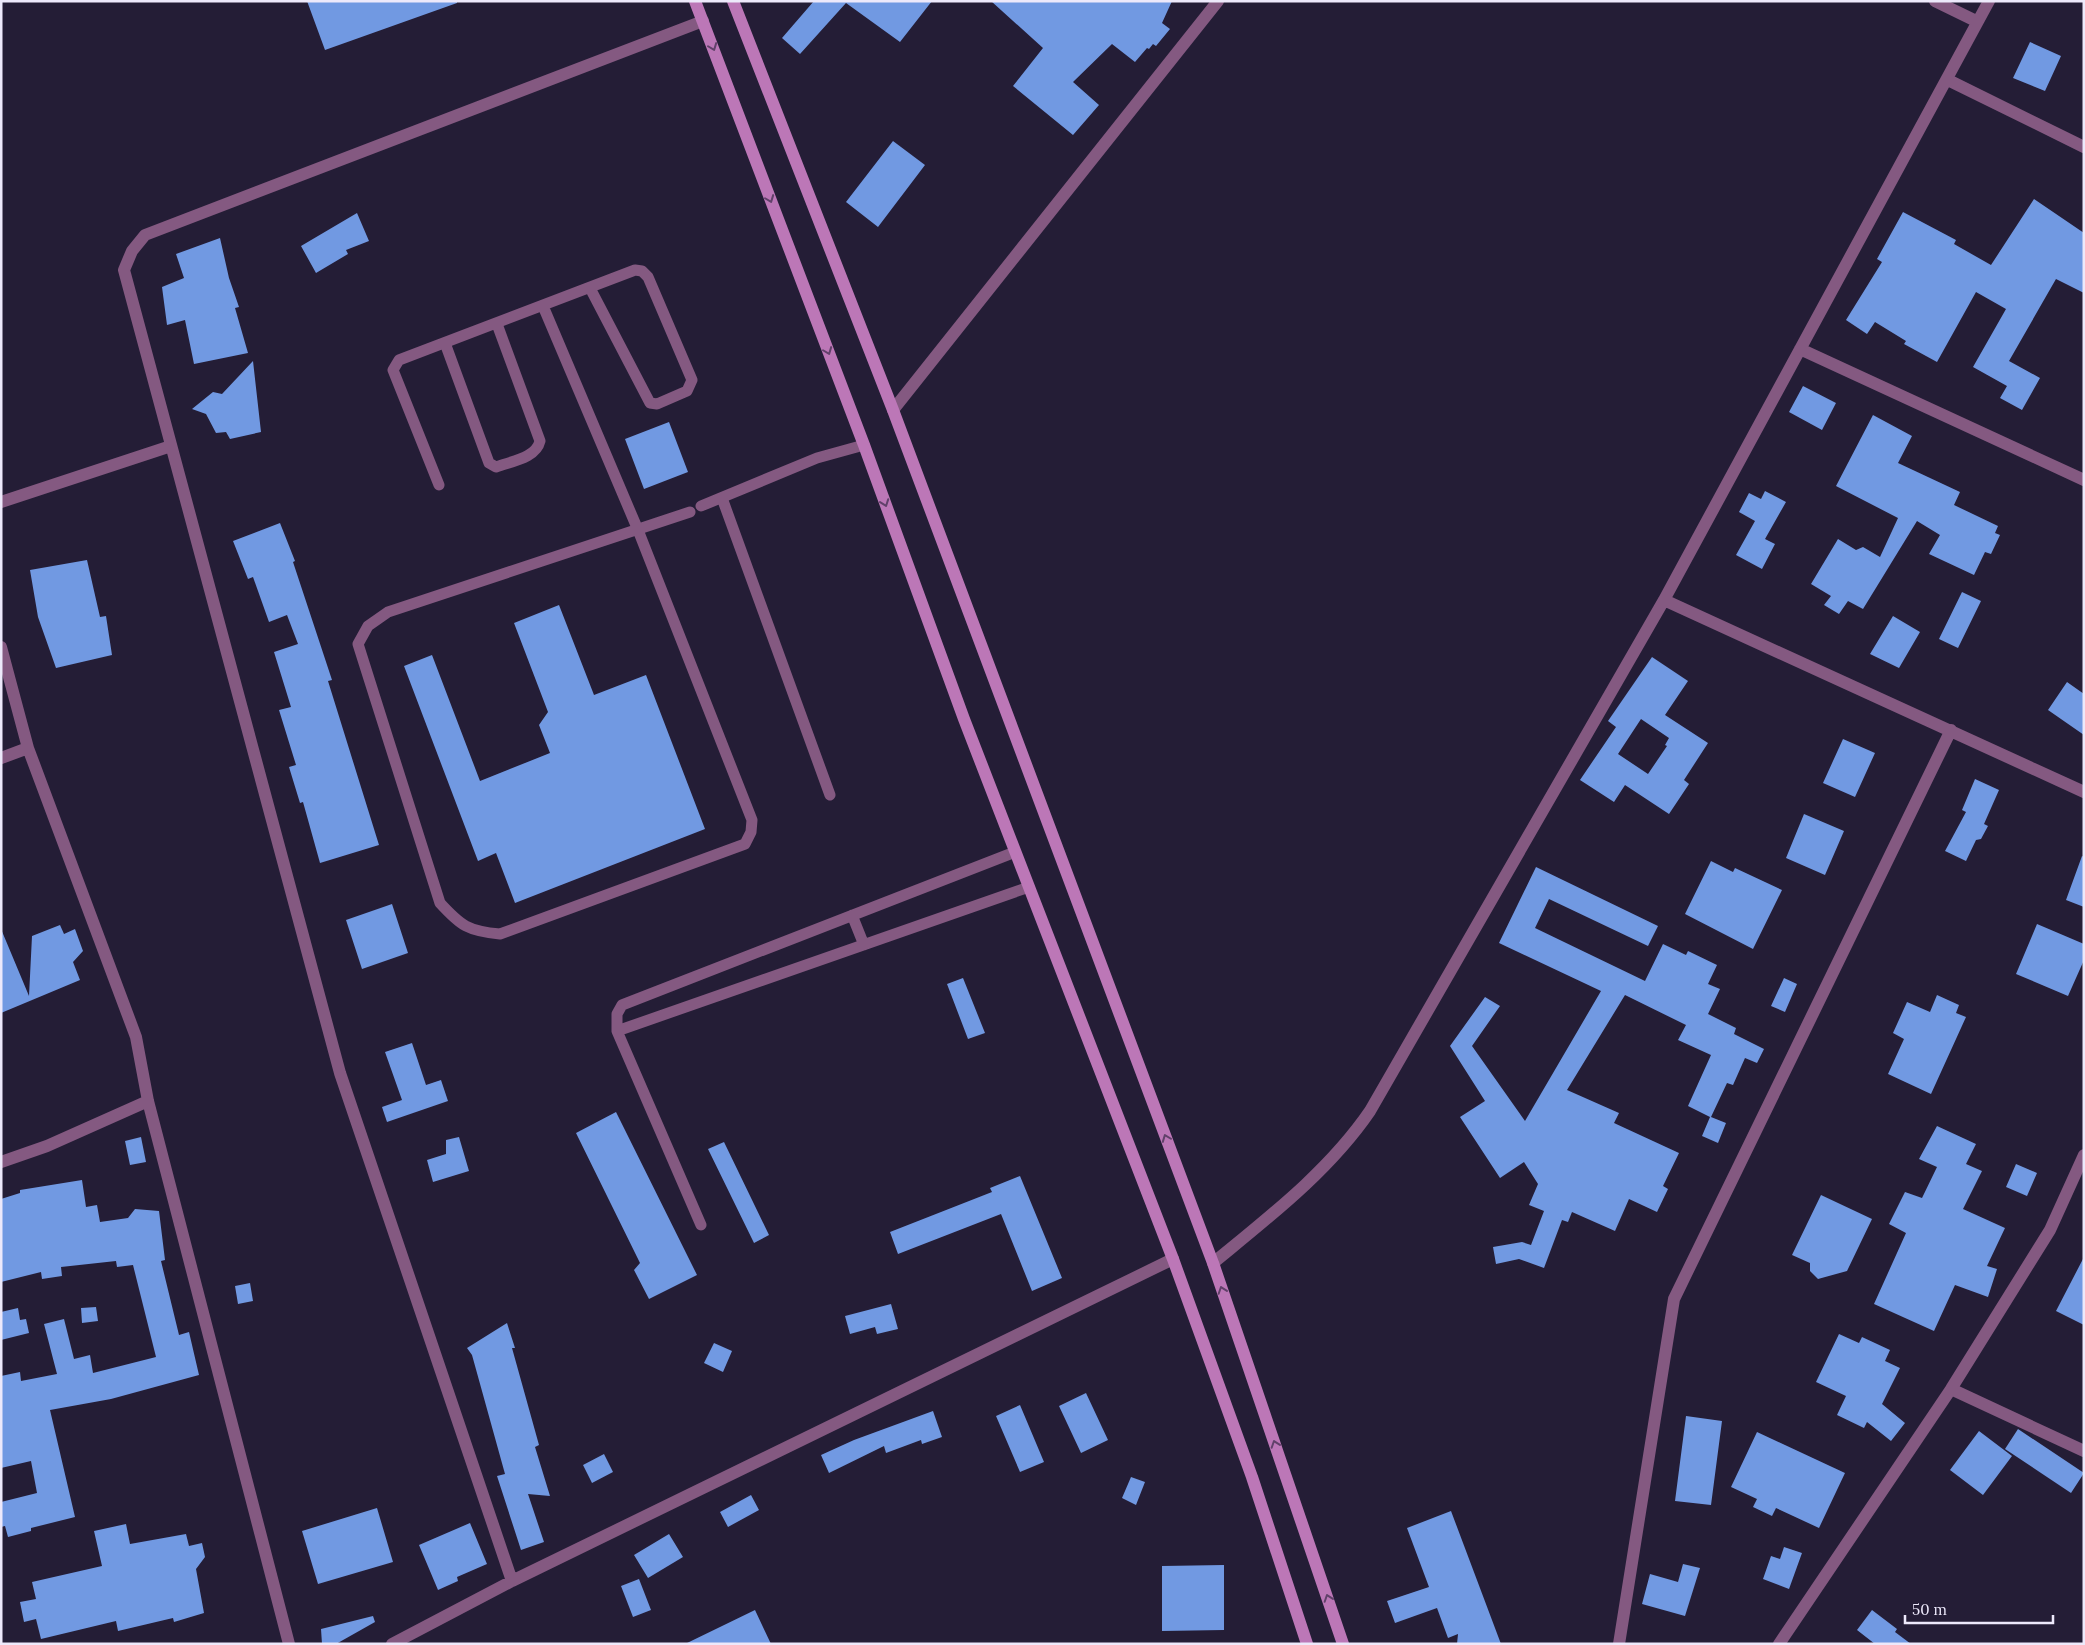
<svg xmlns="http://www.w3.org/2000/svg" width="2085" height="1645" font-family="Lora,serif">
<rect width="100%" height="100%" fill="#241d36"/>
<path fill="#7199e2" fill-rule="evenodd" d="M307,1H457V3L325,50Z
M814,1H932L900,42L846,3L800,54L782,38Z
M991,1H1172L1162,23L1170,29L1156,46L1153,44L1149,49L1147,48L1135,62L1112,44L1073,82L1099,105L1073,135L1013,86L1043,48Z
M2030,42L2061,56L2045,91L2013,78Z
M893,141L925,165L878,227L846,202Z
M2034,199L2084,233V293L2056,279L2009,361L2040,378L2022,410L2000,398L2007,386L1973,367L2006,309L1976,292L1937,362L1904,344L1906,341L1875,322L1867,334L1846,320L1882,262L1877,259L1903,212L1956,240L1954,244L1991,265Z
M357,213L369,241L346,250L348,254L316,273L301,246Z
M220,238L229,278L239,307L235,308L248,353L194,364L185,320L167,325L162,287L184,278L176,254Z
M253,361L261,432L230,439L226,432L216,433L206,414L192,409L213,392L222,394Z
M1803,386L1836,403L1822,430L1789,412Z
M1873,415L1912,436L1898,463L1960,492L1954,505L1998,526L1995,533L2000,535L1991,554L1985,552L1974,575L1929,554L1940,535L1917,521L1863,609L1848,601L1839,614L1824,605L1831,596L1811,584L1838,539L1856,550L1863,547L1880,557L1898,518L1836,486Z
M669,422L688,472L644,489L625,439Z
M1765,491L1786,502L1765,539L1775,544L1762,569L1736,555L1755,521L1739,512L1749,493L1761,499Z
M280,523L295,561L293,562L332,680L328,681L379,845L320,863L303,802L300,803L289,767L296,765L279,710L291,707L274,652L298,644L287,615L269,622L253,577L248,579L233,541Z
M87,560L100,617L106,616L112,655L56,668L38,617L30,570Z
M1962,592L1981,601L1958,648L1939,639Z
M559,605L594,695L646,675L705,829L515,903L496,853L478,861L404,666L432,655L480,781L550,753L539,725L548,712L514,623Z
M1893,616L1920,632L1899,668L1870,654Z
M1652,657L1688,681L1665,715L1708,743L1684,780L1689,784L1669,814L1625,785L1614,802L1580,780L1616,727L1608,721ZM1641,719L1669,738L1665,745L1667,746L1648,774L1618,754Z
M2067,682L2084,694V735L2048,710Z
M1843,739L1875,753L1855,797L1823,783Z
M1975,779L1999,790L1984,824L1988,826L1981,839L1976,840L1966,861L1945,851L1966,812L1962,810Z
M1804,814L1844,831L1825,875L1786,858Z
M2082,856L2084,857V907L2066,900Z
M1711,861L1733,872L1735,868L1782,890L1753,949L1685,914Z
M1536,867L1658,926L1648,946L1549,899L1535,928L1645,981L1663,944L1686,955L1688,951L1717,965L1708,984L1720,989L1708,1014L1736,1028L1734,1034L1764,1049L1757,1063L1745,1058L1733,1085L1727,1083L1711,1117L1726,1123L1718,1143L1702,1136L1710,1117L1688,1106L1711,1055L1678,1040L1686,1025L1625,995L1567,1090L1619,1113L1614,1123L1679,1153L1663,1186L1668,1189L1657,1212L1629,1199L1615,1231L1572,1212L1568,1222L1562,1220L1544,1268L1519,1259L1496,1264L1493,1247L1522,1242L1531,1245L1544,1211L1529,1205L1538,1184L1524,1162L1500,1178L1460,1117L1485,1101L1450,1046L1485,997L1500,1006L1472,1046L1525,1121L1601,991L1499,943Z
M392,904L408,953L362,969L346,920Z
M2037,924L2084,944V960L2068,996L2016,974Z
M60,925L64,934L75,929L83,951L73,962L80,980L1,1013V929L29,996L32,936Z
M963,978L985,1033L968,1039L947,984Z
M1784,978L1797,984L1785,1012L1771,1006Z
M1937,995L1959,1005L1956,1013L1966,1017L1931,1094L1888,1074L1904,1039L1893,1033L1907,1002L1930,1012Z
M412,1043L426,1085L441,1080L448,1101L387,1122L382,1107L402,1100L385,1052Z
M616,1112L697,1275L649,1299L634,1270L640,1263L576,1133Z
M1937,1126L1976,1144L1966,1164L1982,1171L1963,1209L2005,1228L1987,1266L1997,1269L1988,1297L1955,1285L1934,1331L1874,1304L1906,1233L1889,1224L1905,1192L1922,1198L1937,1167L1919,1159Z
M141,1137L146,1162L130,1165L125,1141Z
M459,1137L469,1171L433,1182L427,1160L446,1154V1140Z
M724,1142L769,1235L754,1243L708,1149Z
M2016,1164L2037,1173L2027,1196L2006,1187Z
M1020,1176L1062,1278L1032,1291L1001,1214L898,1254L890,1232L992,1192L990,1188Z
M82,1180L86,1207L97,1205L100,1222L128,1218L135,1209L159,1211L165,1260L161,1261L179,1335L189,1332L199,1375L111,1399L50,1410L75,1517L31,1528V1531L8,1537L5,1526L1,1527V1502L37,1493L31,1461L1,1468V1376L20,1372L21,1381L57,1374L44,1324L64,1319L74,1359L90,1355L93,1373L156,1357L133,1265L117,1267L116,1261L61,1267L62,1276L42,1279L41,1272L1,1282V1199L20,1193V1190Z
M1821,1195L1872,1219L1847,1271L1818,1279L1810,1271V1263L1792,1255Z
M2084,1257V1325L2056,1311Z
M250,1283L253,1301L238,1304L235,1286Z
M891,1304L898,1329L877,1334L875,1327L850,1334L845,1316Z
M96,1307L98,1321L82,1323L81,1308Z
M18,1308L20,1320L26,1319L29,1333L1,1340V1312Z
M507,1323L515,1348H512L539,1445L535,1447L550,1496L528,1494L544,1542L521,1550L497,1476L505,1474L472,1355L467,1348Z
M1839,1334L1859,1343L1862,1337L1890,1350L1885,1361L1900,1368L1882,1404L1905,1423L1891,1441L1867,1422L1864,1428L1837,1415L1846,1396L1816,1382Z
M714,1343L732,1351L723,1372L704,1363Z
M1086,1393L1108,1440L1081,1453L1059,1406Z
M1020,1405L1044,1462L1020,1472L996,1416Z
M933,1411L942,1437L922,1444L921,1440L886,1453L884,1446L829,1473L821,1455L854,1440Z
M1686,1416L1722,1421L1711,1505L1675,1501Z
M2018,1429L2084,1473L2071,1493L2005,1449Z
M1979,1431L2012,1456L1983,1495L1950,1470Z
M1757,1432L1845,1473L1819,1528L1776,1508L1772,1516L1753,1507L1757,1499L1731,1487Z
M604,1454L613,1472L592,1483L583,1465Z
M1131,1477L1145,1482L1136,1505L1122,1498Z
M751,1495L759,1510L728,1527L720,1512Z
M377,1508L393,1562L318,1584L302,1531Z
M1451,1511L1501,1644H1457L1458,1634L1448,1638L1437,1608L1395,1623L1387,1601L1429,1587L1407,1528Z
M470,1523L487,1564L457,1577L458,1581L438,1590L419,1545Z
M126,1524L130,1544L186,1534L189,1546L202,1543L205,1557L196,1569L204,1613L174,1622L173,1618L118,1631L116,1621L41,1639L36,1619L24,1622L20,1602L36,1599L32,1582L102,1566L94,1531Z
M669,1534L683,1557L648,1578L634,1555Z
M1784,1547L1802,1553L1789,1589L1763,1579L1771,1556L1780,1559Z
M1683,1564L1700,1568L1685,1616L1642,1604L1650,1574L1678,1582Z
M1224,1565V1630L1162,1631V1566Z
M639,1579L651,1610L633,1617L621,1586Z
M755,1610L771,1644H685Z
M1872,1610L1897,1629L1895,1632L1911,1644H1875L1857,1630Z
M373,1616L375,1622L336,1644H322L321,1629Z"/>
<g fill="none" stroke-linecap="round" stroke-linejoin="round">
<path stroke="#845981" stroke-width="11" d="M543,306L638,530L752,820L751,832L745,844L500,934C468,931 461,926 440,903L358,644L368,626L388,612L690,512
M445,343L489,463L496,467C512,461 536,458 540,441L497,324
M439,485L393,370L399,360L635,270L642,271L648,277L692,380L687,391L657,404L650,403L590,288
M722,498L830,795
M701,506L817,458L864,445
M852,915L864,945
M617,1031L1029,887
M701,1225L617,1031V1014L622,1005L1015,852"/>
<path stroke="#845981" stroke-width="12" d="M1935,1L1976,21
M1948,80L2084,147
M1800,349L2084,480
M893,410L1218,1
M1,502L171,446
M1664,600L2084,792
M1,647L28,748L136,1037L148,1101L289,1644
M1,758L28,748
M1,1162L47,1146L148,1101
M1213,1263C1269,1217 1329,1171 1370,1111L1664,600L1989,1
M1951,1389L2084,1451
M512,1581L340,1073L124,270L132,251L145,235L703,21
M392,1644L512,1581L1173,1259
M1619,1644L1674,1299L1951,730
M1779,1644L1951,1389L2050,1230L2084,1155"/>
<path stroke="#bc77b7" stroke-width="12" d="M695,1L864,445L964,719L1173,1259L1252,1477L1307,1644
M733,1L893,410L1213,1263L1343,1644"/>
</g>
<defs><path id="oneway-chevron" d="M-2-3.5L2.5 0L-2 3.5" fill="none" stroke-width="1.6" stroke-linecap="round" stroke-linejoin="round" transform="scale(1.25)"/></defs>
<g stroke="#61416a">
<use href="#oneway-chevron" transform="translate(713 47) rotate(69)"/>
<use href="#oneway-chevron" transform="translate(770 199) rotate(69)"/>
<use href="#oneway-chevron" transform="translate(828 351) rotate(69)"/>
<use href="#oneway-chevron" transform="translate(885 503) rotate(70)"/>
<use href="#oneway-chevron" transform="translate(1166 1138) rotate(-111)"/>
<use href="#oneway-chevron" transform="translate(1222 1290) rotate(-109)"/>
<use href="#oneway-chevron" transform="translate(1275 1444) rotate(-109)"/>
<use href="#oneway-chevron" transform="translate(1328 1598) rotate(-109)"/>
</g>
<rect width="2085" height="1645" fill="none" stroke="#ede9fb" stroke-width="5"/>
<path d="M1905 1615v8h148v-8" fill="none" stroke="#ede9fb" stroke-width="2.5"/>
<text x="1912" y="1615" font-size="15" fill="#ede9fb" stroke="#241d36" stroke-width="4" paint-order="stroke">50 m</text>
</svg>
